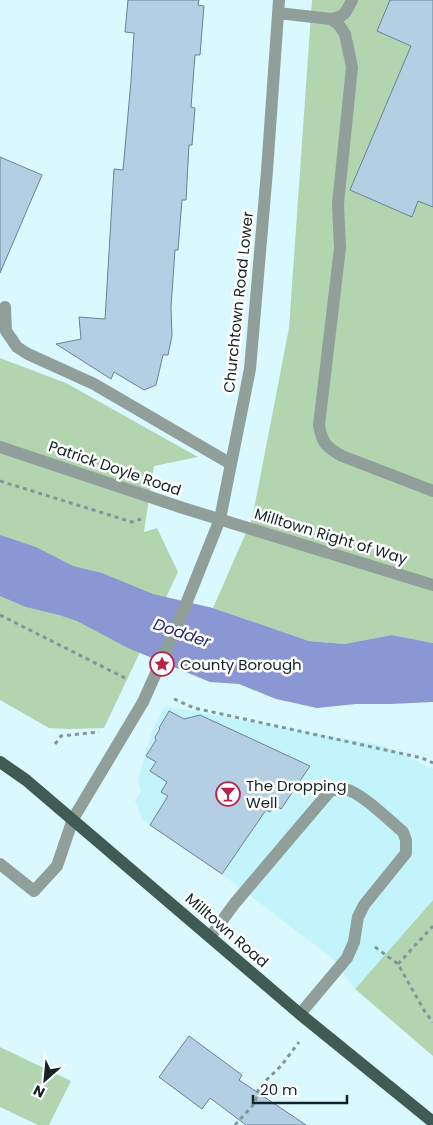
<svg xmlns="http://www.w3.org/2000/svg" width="433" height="1125" font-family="Poppins,sans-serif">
<rect width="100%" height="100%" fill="#daf9fe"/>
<path fill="#c3f4fc" d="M165,706L385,746L433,769V900L355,989L332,958L222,874L142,819L135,801L141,792L138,781L152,731Z"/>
<path fill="#b2d5af" d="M312,0H433V643L392,635L344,644L309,641L213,608L252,519L289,328Z
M0,358L66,383L198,457L154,466L144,532L157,528L178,572L104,728L69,729L49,728L0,700Z
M433,900V1056L355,989Z
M0,1047L71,1081L49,1125H38L0,1107Z"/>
<path fill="#8b97d3" d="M0,535L36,547L73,566L102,573L153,594L213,608L309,641L344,644L392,635L433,643V702L391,704H356L317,708L276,699L239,684L210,682L128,648L77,621L59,615L26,607L0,596Z"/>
<path fill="#b4cfe4" stroke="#698295" d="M128,0H199L198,5L204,6L200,55H195L191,107L195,108L192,145H189L186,200H182L178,250H175L171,307L172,336L168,355H163L156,385L144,390L114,372L111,379L56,344L81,339L79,317L105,319L114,169L123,170L131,81L134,33L125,32Z
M390,0H433V207L418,201L412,217L350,190L411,46L377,31Z
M0,157L42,175L0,273Z
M169,711L184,719L200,715L310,766L281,809L275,805L270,812L266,810L222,874L150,825L168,796L161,792L167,782L150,771L156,762L146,756L156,740L155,737L160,729L159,728Z
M189,1036L242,1075L239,1080L306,1125H246L210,1098L202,1109L159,1077Z"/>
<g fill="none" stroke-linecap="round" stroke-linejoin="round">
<path stroke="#7f979b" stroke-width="3" stroke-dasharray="4 4" stroke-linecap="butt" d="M0,481L132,522L141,519
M0,615L127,679
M174,699L194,708L422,758L433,763
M55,744L61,736L99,732
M375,947L398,964L425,1012L433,1022
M398,964L433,926
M235,1125L255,1103L259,1087L281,1066L299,1042"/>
<path stroke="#909f9a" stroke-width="12" d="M278,13L331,19L339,25L345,34L352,67L338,204L340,248L319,425C322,443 326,447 342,456L433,491
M331,19C345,17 346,12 352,0
M5,307L6,331L17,347L28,354L94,384L231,464
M0,447L183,508L433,585
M178,624L220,519L250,369L267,171L279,0
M0,864L34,891L57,866L73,819L143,702
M210,937L235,903L330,791C335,790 340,788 345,789C362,793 389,820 403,832L406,840V853L364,905L358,917L354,942L347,958L300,1014"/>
<path stroke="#3f5b53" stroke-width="12" d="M0,762L26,780L300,1014L433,1122"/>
<path stroke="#909f9a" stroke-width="12" d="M143,702L178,624"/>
</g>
<defs>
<g id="sight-ring" transform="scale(1.25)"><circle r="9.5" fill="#fff" stroke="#b62547" stroke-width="1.5"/><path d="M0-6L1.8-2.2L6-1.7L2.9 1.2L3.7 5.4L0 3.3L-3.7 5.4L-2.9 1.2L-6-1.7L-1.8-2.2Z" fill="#b62547"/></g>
<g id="bar-ring" transform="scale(1.25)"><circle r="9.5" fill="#fff" stroke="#b62547" stroke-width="1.5"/><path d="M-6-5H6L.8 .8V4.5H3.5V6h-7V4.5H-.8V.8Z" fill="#b62547"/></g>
</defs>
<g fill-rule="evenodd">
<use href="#sight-ring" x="162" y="664"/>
<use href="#bar-ring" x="228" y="794"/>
</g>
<g text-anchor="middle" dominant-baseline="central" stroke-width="5" stroke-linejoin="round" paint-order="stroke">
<g font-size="15" fill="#142325" stroke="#fff">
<text transform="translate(238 302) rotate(-84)">Churchtown Road Lower</text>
<text transform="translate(115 468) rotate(19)">Patrick Doyle Road</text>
<text transform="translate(331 536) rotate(17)">Milltown Right of Way</text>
<text transform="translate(227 930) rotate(41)">Milltown Road</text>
</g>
<g font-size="15" fill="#142325" stroke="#fff" text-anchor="start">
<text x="180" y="664">County Borough</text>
<text x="246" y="785">The Dropping<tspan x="246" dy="17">Well</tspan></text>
</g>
<g font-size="16" font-style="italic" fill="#23276d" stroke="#fff">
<text transform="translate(182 633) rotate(19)">Dodder</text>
</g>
</g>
<g transform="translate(45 1080) rotate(207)" stroke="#ffffff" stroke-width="4" paint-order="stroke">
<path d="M0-4L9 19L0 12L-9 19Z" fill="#142325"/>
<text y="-8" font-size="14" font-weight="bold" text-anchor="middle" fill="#142325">N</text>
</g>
<path d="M253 1095v8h94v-8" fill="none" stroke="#142325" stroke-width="2.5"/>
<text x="260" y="1095" font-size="15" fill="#142325" stroke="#ffffff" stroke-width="4" paint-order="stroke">20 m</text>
</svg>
